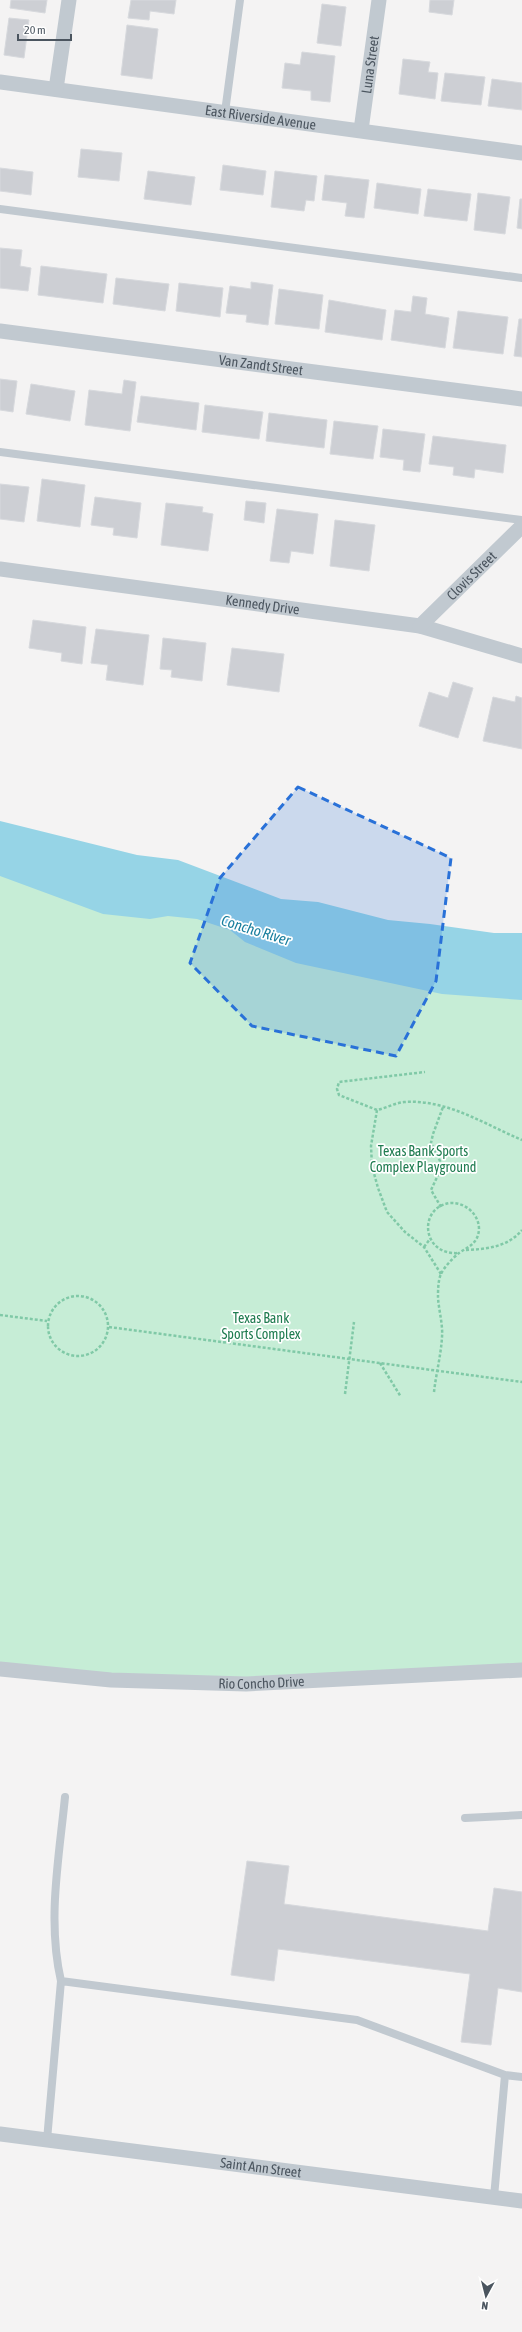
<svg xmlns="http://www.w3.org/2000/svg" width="522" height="2332" font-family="'Asap Condensed',sans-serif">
<rect width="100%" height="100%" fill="#f4f3f3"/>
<path fill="#c6edd6" d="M0,836L522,982V1670L246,1684L0,1669Z"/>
<path fill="#96d4e6" d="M0,821L137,855L178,860L281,899L318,902L388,920L430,924L494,933H522V1000L442,994L296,963L245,942L230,930L197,919L168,916L150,919L103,914L0,876Z"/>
<path fill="#cdcfd4" stroke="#d7d9dd" d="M11,0H47L45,13L10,8Z
M131,0H176L174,14L150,11L149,20L128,18Z
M430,0H454L452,15L429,12Z
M322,4L346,7L341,46L317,43Z
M9,18L29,20L24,58L4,55Z
M127,25L158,29L152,79L121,75Z
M302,52L335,56L330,102L311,100V91L282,88L285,63L300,65Z
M403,59L430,62L428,72L438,73L435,99L399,94Z
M445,73L485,77L481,105L441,101Z
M492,79L522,83V110L488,106Z
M81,149L122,153L119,181L78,177Z
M223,165L266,171L263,195L220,190Z
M0,168L33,172L31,195L0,191Z
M148,171L195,177L191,205L144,199Z
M275,171L317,176L314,201L306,200L304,211L271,207Z
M325,175L369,180L364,218L345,216L347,203L322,200Z
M377,183L421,189L418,214L374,208Z
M428,189L471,194L467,221L424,216Z
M478,193L510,197L505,234L474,230Z
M520,199H522V229L517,228Z
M0,248L22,250L20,266L31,268L28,291L0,288Z
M41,266L107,274L103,303L38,295Z
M116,278L169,284L165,311L113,304Z
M251,282L273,285L268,325L246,322L247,315L226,313L230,286L251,289Z
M179,283L223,288L220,317L176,311Z
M279,289L323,295L319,329L275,324Z
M413,296L427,298L425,314L449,318L445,348L391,340L395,310L411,312Z
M329,300L386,310L382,340L325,332Z
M458,311L508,317L503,354L453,348Z
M519,319H522V357L514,356Z
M0,379L17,381L13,412L0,410Z
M124,380L136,382L130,431L85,425L89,390L122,394Z
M31,384L75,391L70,421L26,414Z
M141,396L199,403L196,430L137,422Z
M205,405L263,412L259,439L202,432Z
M269,413L327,420L324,448L266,441Z
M334,421L378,426L373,459L330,454Z
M383,429L425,434L420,472L403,470L404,460L380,457Z
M433,436L506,445L503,473L475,469L474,478L453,475L454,467L429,464Z
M42,479L85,485L80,527L37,521Z
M0,484L29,487L24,522L0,519Z
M95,497L141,503L137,538L113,535L114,528L91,525Z
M246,501L266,503L264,523L244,520Z
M166,503L203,507L202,512L213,514L208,551L161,545Z
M277,509L318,514L313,554L291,551L289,563L270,561Z
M335,520L375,525L369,571L330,566Z
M33,620L86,627L82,664L61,661L62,653L29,648Z
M96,629L149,635L143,685L106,680L108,665L91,663Z
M163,638L206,643L202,681L171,677L172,670L160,669Z
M232,648L284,654L279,692L227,685Z
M453,682L473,688L458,738L419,726L429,692L448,698Z
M516,696L522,698V749L483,741L493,697L515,702Z
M247,1861L289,1866L284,1904L488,1931L494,1888L522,1892V1992L498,1988L491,2045L461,2042L470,1974L278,1949L274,1981L231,1975Z"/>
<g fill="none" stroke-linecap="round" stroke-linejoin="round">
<path stroke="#80c9a7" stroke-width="2.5" stroke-dasharray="3 2" stroke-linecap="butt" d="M377,1110L339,1095L337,1089L339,1082L425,1072
M441,1207L431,1190L439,1173L440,1161L431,1143L433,1134L443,1107
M424,1247L430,1239
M466,1250C487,1249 508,1247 522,1230
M441,1274L424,1247L405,1232L387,1212L378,1188L372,1166L371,1146L377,1110C386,1108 395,1103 404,1102C447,1099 484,1124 522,1140
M48 1326a30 30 0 1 1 60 0a30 30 0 1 1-60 0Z
M0,1315L47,1321
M109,1327L522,1382
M380,1363L401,1397
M434,1392C436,1374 441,1355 442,1337C443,1325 439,1311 438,1298C438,1291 438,1280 441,1274C444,1267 454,1257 459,1253C469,1246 478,1244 479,1229C479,1214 465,1202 450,1203C418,1207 421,1256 459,1253
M345,1394L354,1322"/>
<path stroke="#c1c9d0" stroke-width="8" d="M225,112L240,0
M0,209L522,278
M0,452L522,520
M465,1818L522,1815
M61,1981L357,2020L505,2075L494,2197
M505,2075L522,2077
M47,2140L61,1981C47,1921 59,1858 65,1797"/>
<g stroke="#c1c9d0" stroke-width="15">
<path id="s1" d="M0,82L522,153"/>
<path d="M56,89L69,0"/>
<path id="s2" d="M361,130L379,0"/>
<path id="s3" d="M0,331L522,399"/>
<path id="s4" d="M0,569L420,626L522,656"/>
<path id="s5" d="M420,626L522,526"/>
<path id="s6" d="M0,1669L111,1680L246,1684L522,1670"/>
<path id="s7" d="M0,2134L522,2201"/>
</g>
</g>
<path fill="#2971d8" fill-opacity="0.2" stroke="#2971d8" stroke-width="3" stroke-dasharray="8 5" stroke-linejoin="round" d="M298,787L451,858L436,981L396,1056L252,1026L190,963L220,878Z"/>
<g text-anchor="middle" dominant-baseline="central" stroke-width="3.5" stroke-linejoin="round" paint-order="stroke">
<g font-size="14" fill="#4b555f" stroke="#fff">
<text stroke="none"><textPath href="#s2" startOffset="66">Luna Street</textPath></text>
<text stroke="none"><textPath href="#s1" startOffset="263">East Riverside Avenue</textPath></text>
<text stroke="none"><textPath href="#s3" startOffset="263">Van Zandt Street</textPath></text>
<text stroke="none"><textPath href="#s5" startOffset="72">Clovis Street</textPath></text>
<text stroke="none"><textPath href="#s4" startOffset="265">Kennedy Drive</textPath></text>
<text stroke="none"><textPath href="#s6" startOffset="262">Rio Concho Drive</textPath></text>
<text stroke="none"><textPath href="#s7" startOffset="263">Saint Ann Street</textPath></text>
</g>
<g font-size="14" fill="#1f7c50" stroke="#fff">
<text x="423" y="1151">Texas Bank Sports<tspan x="423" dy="16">Complex Playground</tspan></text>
<text x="261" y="1318">Texas Bank<tspan x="261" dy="16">Sports Complex</tspan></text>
</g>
<g font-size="15" font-style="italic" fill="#187e9e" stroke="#fff">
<text transform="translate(256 930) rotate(17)">Concho River</text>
</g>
</g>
<g transform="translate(486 2296) rotate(187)" stroke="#ffffff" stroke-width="3" paint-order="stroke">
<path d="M0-3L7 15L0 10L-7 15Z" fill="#4b555f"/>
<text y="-6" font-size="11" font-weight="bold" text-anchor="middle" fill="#4b555f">N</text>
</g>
<path d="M18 34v6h53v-6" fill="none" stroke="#4b555f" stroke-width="2"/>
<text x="24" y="34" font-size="12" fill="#4b555f" stroke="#ffffff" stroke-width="3" paint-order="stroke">20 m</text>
</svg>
